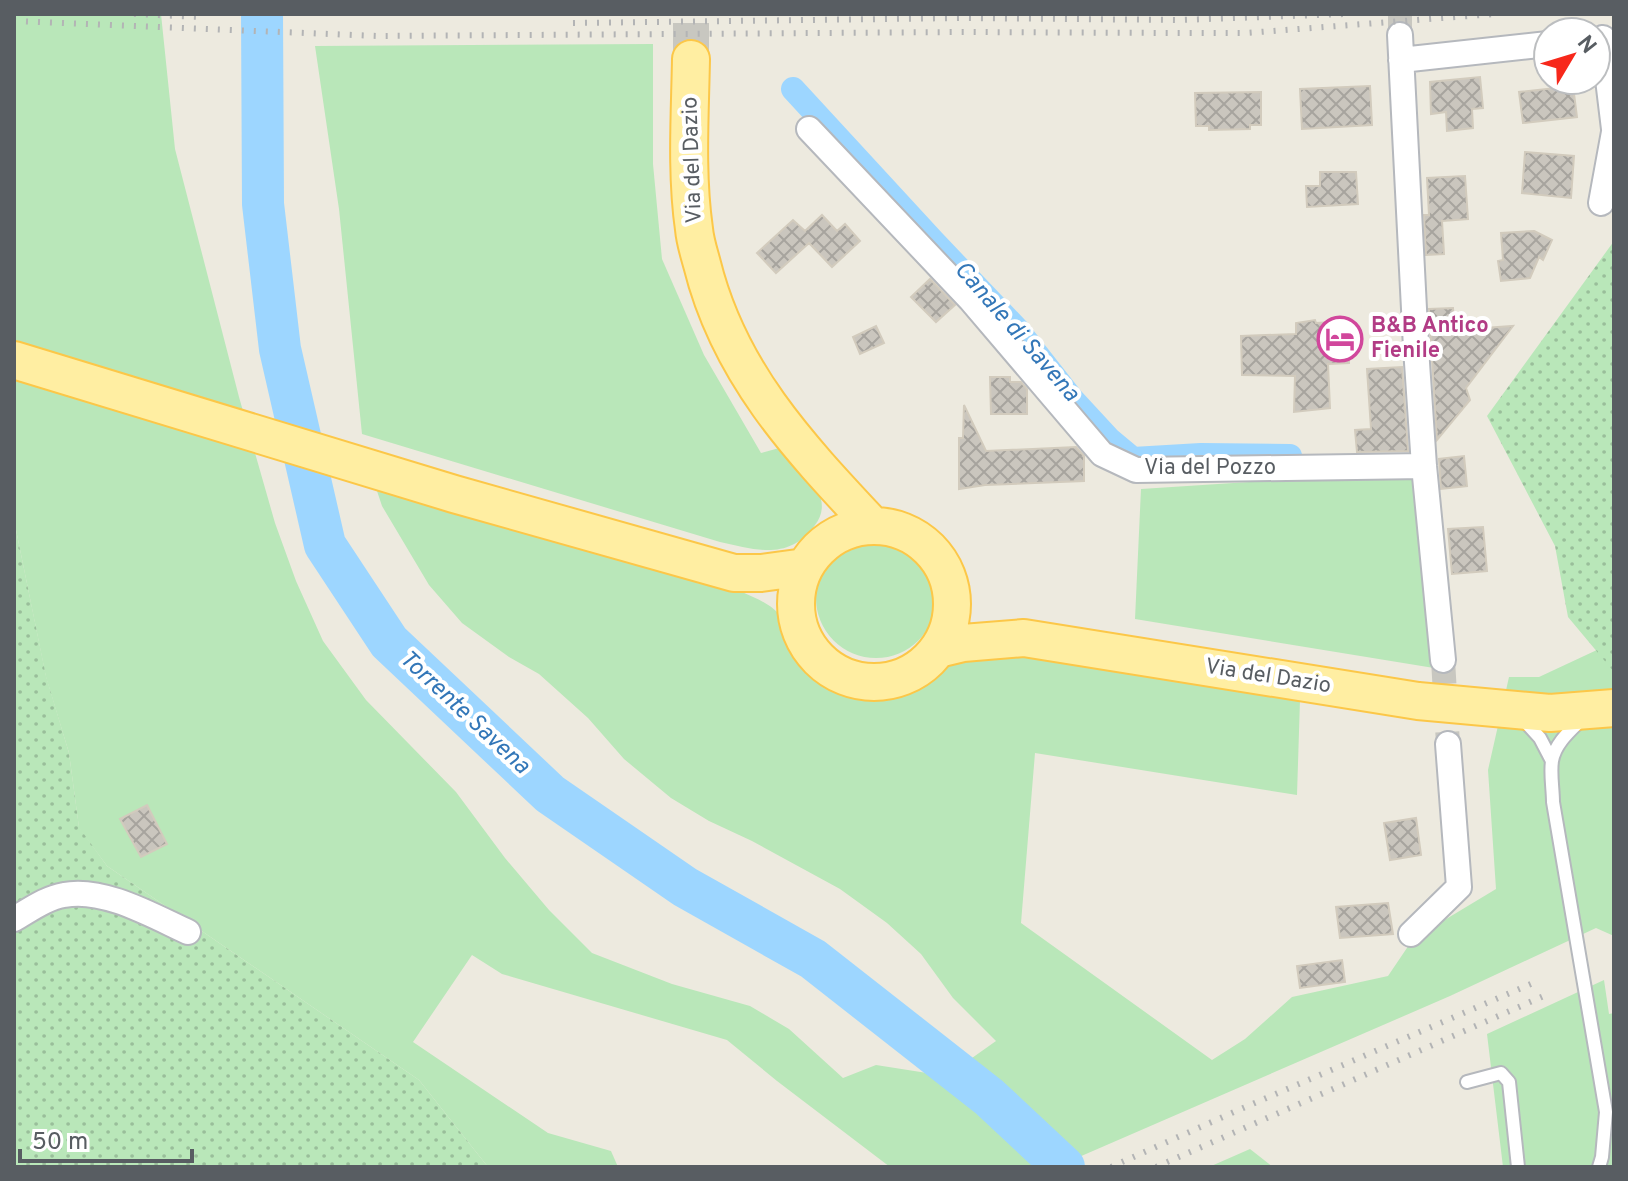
<svg xmlns="http://www.w3.org/2000/svg" width="1628" height="1181" font-family="Overpass,sans-serif">
<defs>
<pattern id="park-dots" width="8" height="8" patternUnits="userSpaceOnUse" patternTransform="scale(2)"><rect width="8" height="8" fill="#b9e7b9"/><path d="M2 2h.1M6 6h.1" fill="none" stroke="#99be9a" stroke-width="1.8" stroke-linecap="round"/></pattern>
<pattern id="building-cross-hatch" width="8" height="8" patternUnits="userSpaceOnUse" patternTransform="scale(2)"><rect width="8" height="8" fill="#cac6be"/><path d="M0 0l8 8M0 8l8-8" fill="none" stroke="#a7a49e"/></pattern>
</defs>
<rect width="100%" height="100%" fill="#edeadf"/>
<path fill="#b9e7b9" d="M14,14H161L175,149L239,397L275,523L296,581L323,641L366,700L456,792L505,858L549,910L592,953L672,984L750,1006L789,1029L843,1078L876,1065L927,1073L972,1058L996,1041L953,998L921,954L887,923L840,889L752,841L709,821L671,798L624,759L588,718L539,674L509,657L462,623L429,585L382,506L376,488L742,592C755,598 769,603 779,614C787,623 791,635 797,646C816,678 855,696 891,690C920,686 933,670 956,657C966,652 981,652 992,650L1300,700L1297,795L1035,753L1021,923L1212,1060L1245,1039L1292,997L1388,976L1413,939L1496,889L1488,770L1509,677H1539L1614,642V936L1596,928L1450,996L1056,1167H890L777,1081L727,1040L502,974L472,955L413,1042L548,1133L611,1151L618,1167H488L419,1080L107,866L79,828L69,753L46,677L14,520Z
M653,44V164L662,259L704,355L761,453L783,447C793,459 812,478 818,491C824,503 823,515 815,525C789,561 756,550 720,542L362,434L339,209L315,46Z
M1422,471L1440,669L1135,619L1141,489Z
M816 598a60 60 0 1 1 120 0a60 60 0 1 1-120 0Z
M1604,980L1609,1014L1614,1013V1167H1503L1487,1034Z
M1250,1149L1273,1167H1209Z"/>
<path fill="url(#park-dots)" d="M1614,241V672L1568,617L1555,546L1487,416Z
M14,520L46,676L69,753L79,827L107,866L419,1080L488,1167H14Z"/>
<g fill="none" stroke-linecap="round" stroke-linejoin="round">
<path stroke="#9dd6ff" stroke-width="24" d="M793,89L933,241L1017,329L1072,399L1109,439L1133,459L1201,455L1290,456"/>
<path stroke="#9dd6ff" stroke-width="42" d="M262,14L263,204L280,349L325,545L389,642L550,794L685,887L813,959L989,1097L1064,1167"/>
</g>
<path fill="url(#building-cross-hatch)" stroke="#d2cbbd" stroke-width="2" d="M1480,77L1483,108L1472,109L1473,128L1447,131L1446,112L1431,114L1430,82Z
M1370,86L1372,125L1302,129L1300,89Z
M1573,86L1577,117L1523,123L1519,92Z
M1261,92V125H1250V129L1209,130V126H1196L1195,93Z
M1525,152L1574,156L1571,198L1522,193Z
M1320,172H1356L1358,204L1307,207L1306,186H1320Z
M1465,176L1468,219L1442,221L1444,254L1426,255L1424,215H1429L1427,178Z
M822,215L837,231L845,224L860,241L832,267L809,243L776,273L757,253L793,220L805,231Z
M1534,231L1552,240L1543,260L1539,257L1530,278L1501,281L1498,261L1503,260L1501,233Z
M930,279L955,305L936,322L911,297Z
M1453,308L1454,324H1456V330L1513,326L1466,388L1470,400L1437,440L1429,309Z
M1315,320L1316,323L1333,322V331L1348,329L1349,363L1328,364L1330,408L1294,412L1295,376L1242,375L1241,336L1296,334V323Z
M876,326L884,343L860,354L853,337Z
M1402,367L1408,451L1357,452L1355,430L1371,429L1367,369Z
M990,377H1010V382H1021L1027,389V414H991Z
M964,405L986,451L1076,447L1084,456V481L985,485L959,489V438H963Z
M1464,456L1467,486L1441,489L1439,459Z
M1483,527L1487,571L1452,574L1448,529Z
M147,805L167,844L141,857L120,819Z
M1416,818L1421,855L1390,860L1384,823Z
M1388,903L1393,934L1340,938L1336,907Z
M1342,960L1345,982L1300,988L1297,966Z"/>
<g fill="none" stroke-linecap="round" stroke-linejoin="round">
<path stroke="#c8c7c0" stroke-width="24" stroke-dasharray="24 12" stroke-linecap="butt" d="M1400,14V35
M1443,660L1448,744"/>
<path stroke="#c8c7c0" stroke-width="36" stroke-dasharray="36 18" stroke-linecap="butt" d="M691,59V14"/>
<g stroke="#b5b8bd" stroke-width="16">
<path id="lane" d="M1522,718L1540,738L1552,761
M1583,718C1571,730 1555,743 1552,761C1550,774 1553,789 1553,802L1606,1112L1602,1157L1599,1167
M1467,1082L1501,1073L1509,1082L1518,1167"/>
</g>
<g stroke="#b5b8bd" stroke-width="28">
<path id="street" d="M1400,35L1416,348L1424,466L1443,660
M1603,38L1614,129
M1401,60L1548,44
M809,129L970,299L1102,454L1136,470L1424,466
M1601,203L1614,132
M14,919C30,910 46,898 64,895C103,887 153,916 188,932
M1411,934L1459,887L1448,744"/>
</g>
<g stroke="#fcc748" stroke-width="40">
<path id="primary" d="M691,59C690,115 686,173 694,229C695,241 699,253 702,264C729,373 798,446 873,526
M14,360L454,494L734,573H761L805,567
M796 604a78 78 0 1 1 156 0a78 78 0 1 1-156 0Z
M938,649L963,643L1024,638L1418,701L1550,713L1614,708"/>
</g>
<use href="#lane" stroke="#fff" stroke-width="12"/>
<use href="#street" stroke="#fff" stroke-width="24"/>
<use href="#primary" stroke="#ffeea2" stroke-width="36"/>
<path stroke="#b3b4b5" stroke-width="6" stroke-dasharray="2 10" stroke-linecap="butt" d="M134,14L201,17
M14,21L378,36L963,32L1172,33H1246L1495,14
M573,23L964,18L1180,20L1345,14
M1111,1167L1234,1112L1540,980
M1156,1167L1546,995"/>
</g>
<defs>
<g id="hotel-ring" transform="scale(2.3)"><circle r="9.5" fill="#fff" stroke="#d1479c" stroke-width="1.5"/><path d="M-6-4.5h1.5V1H6V5H4.5V3h-9V5H-6ZM-4 0a1.8 1.8 0 1 1 3.6 0ZM.5 0V-2.5h3Q6-2.5 6 0Z" fill="#d1479c"/></g>
</defs>
<g fill-rule="evenodd">
<use href="#hotel-ring" x="1340" y="339"/>
</g>
<g text-anchor="middle" dominant-baseline="central" stroke-width="8" stroke-linejoin="round" paint-order="stroke">
<g font-size="22" fill="#585d62" stroke="#fff">
<text transform="translate(693 160) rotate(-92)">Via del Dazio</text>
<text x="1210" y="468">Via del Pozzo</text>
<text transform="translate(1268 677) rotate(9)">Via del Dazio</text>
</g>
<g font-size="22" font-weight="bold" fill="#b23c85" stroke="#fff" text-anchor="start">
<text x="1371" y="326">B&amp;B Antico<tspan x="1371" dy="25">Fienile</tspan></text>
</g>
<g font-size="24" font-style="italic" fill="#3377b8" stroke="#fff">
<text transform="translate(1016 332) rotate(49)">Canale di Savena</text>
<text transform="translate(464 713) rotate(43)">Torrente Savena</text>
</g>
</g>
<rect width="1628" height="1181" fill="none" stroke="#585d62" stroke-width="32"/>
<g transform="translate(1572 56) rotate(52)"><circle r="38" fill="#ffffff" stroke="#bcbec0" stroke-width="2"/>
<path d="M0-6L14 30L0 20L-14 30Z" fill="#f7281b"/>
<text y="-12" font-size="22" font-weight="bold" text-anchor="middle" fill="#585d62">N</text>
</g>
<path d="M20 1149v12h172v-12" fill="none" stroke="#585d62" stroke-width="4"/>
<text x="32" y="1149" font-size="24" fill="#585d62" stroke="#ffffff" stroke-width="6" paint-order="stroke">50 m</text>
</svg>
